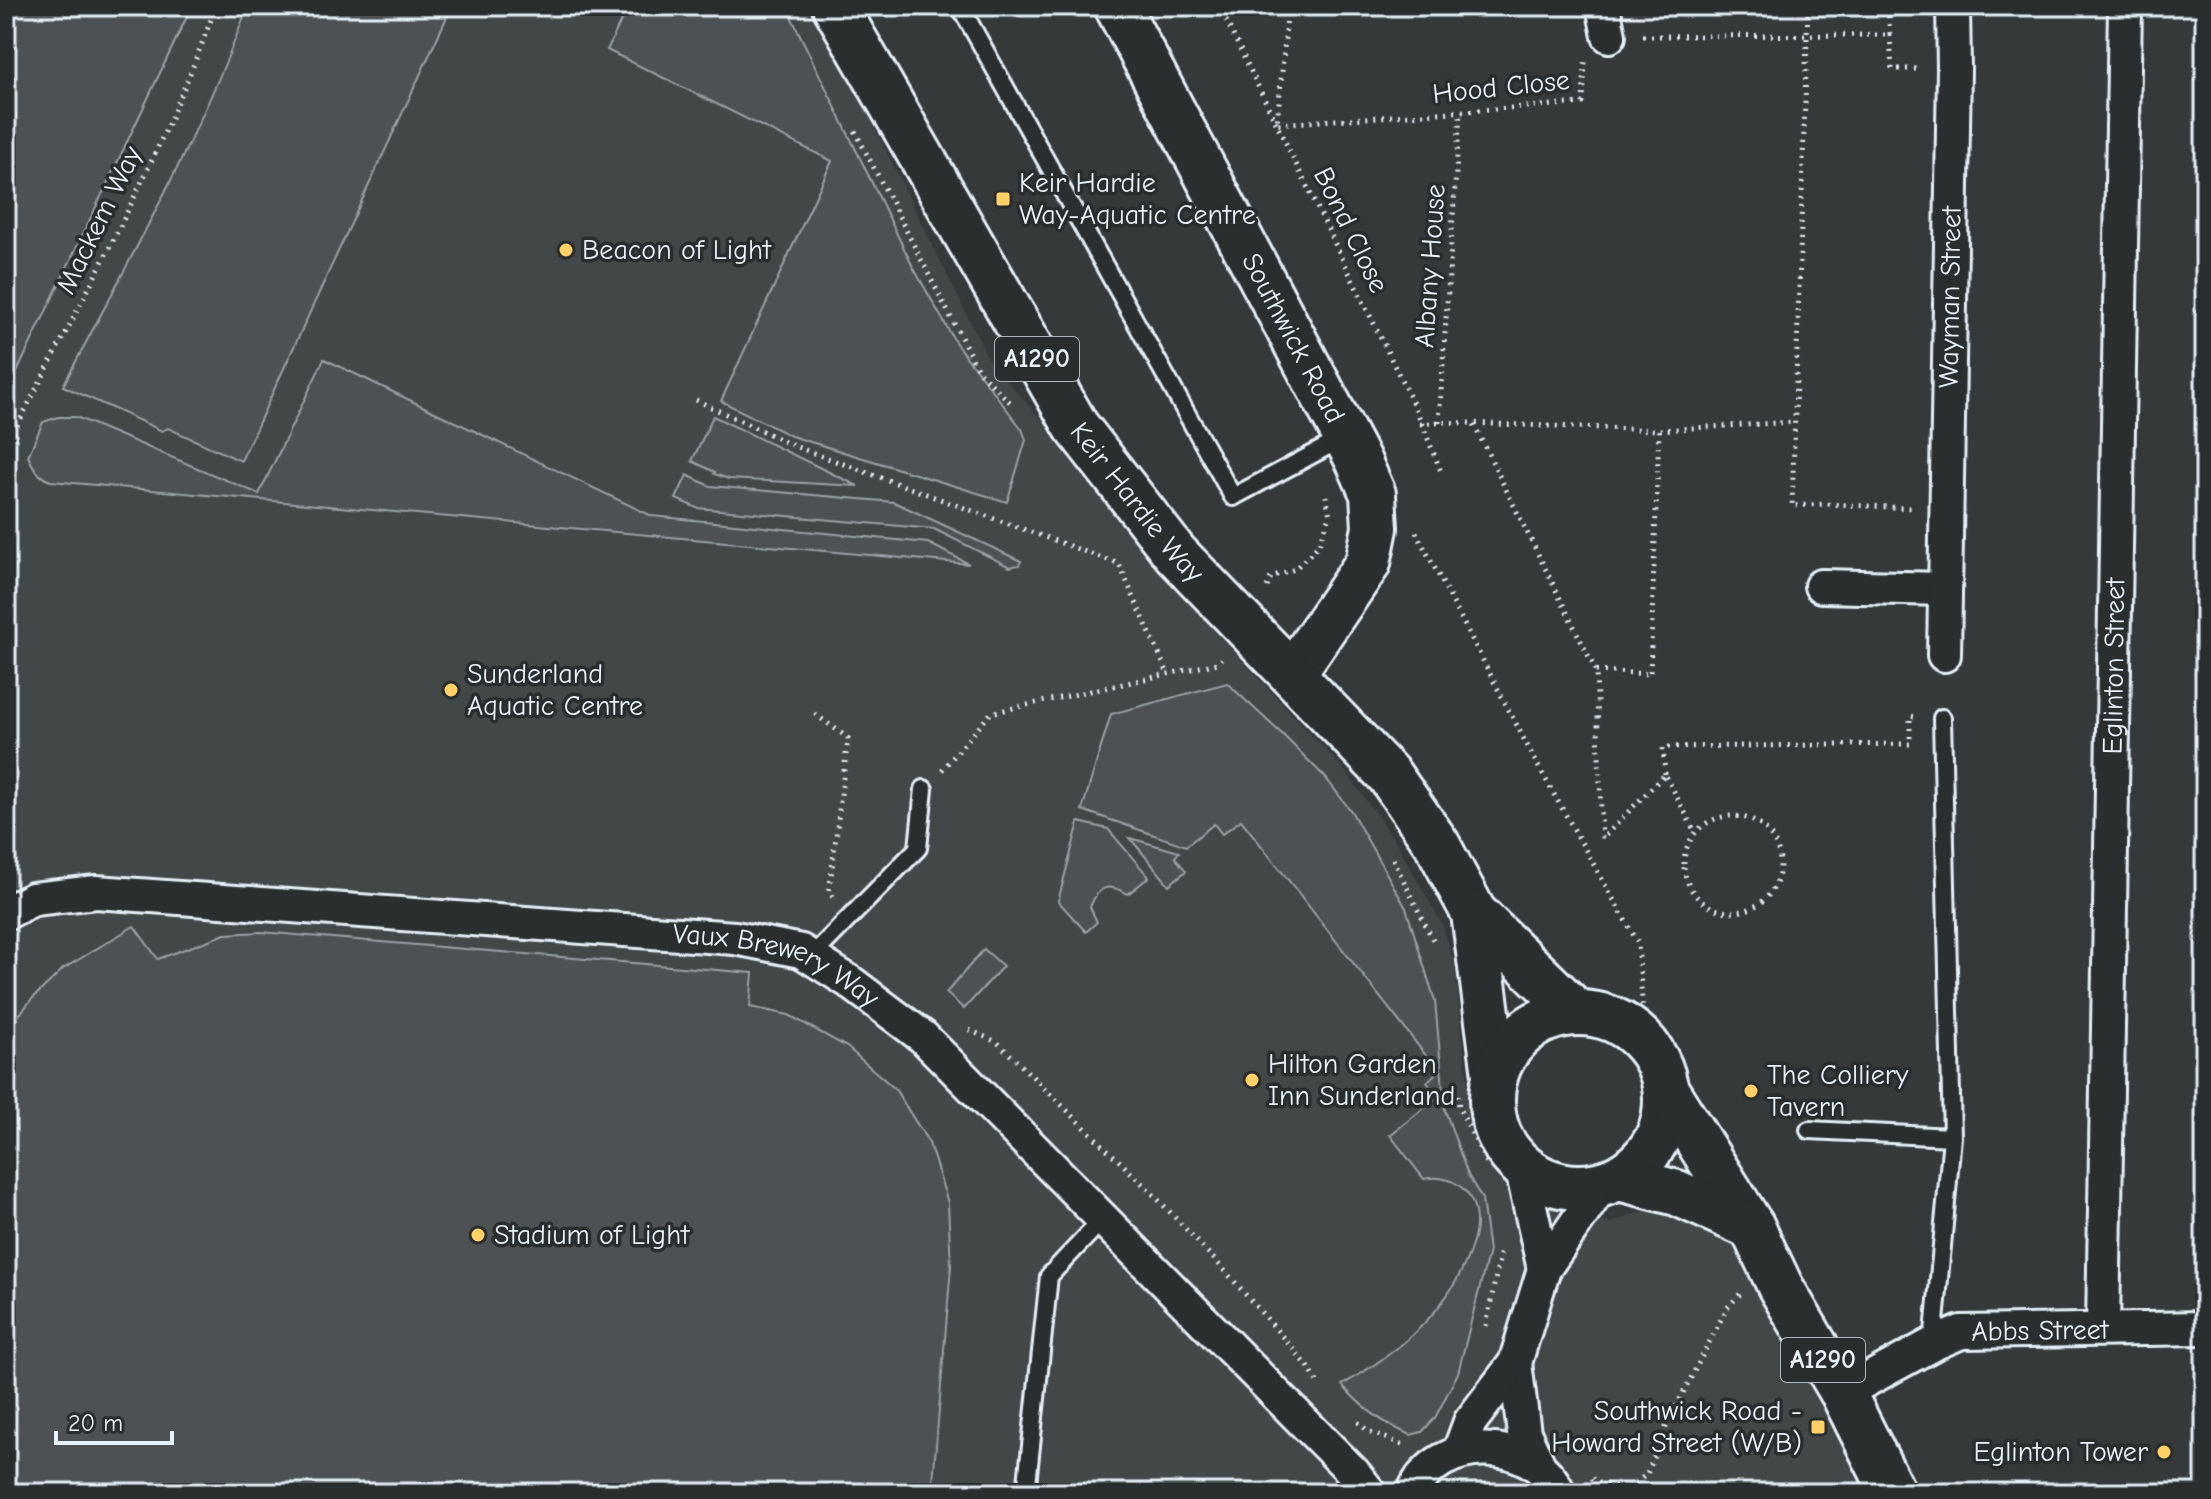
<svg xmlns="http://www.w3.org/2000/svg" width="2211" height="1499" font-family="'Comic Neue',sans-serif">
<rect width="100%" height="100%" fill="#35393a"/>
<filter id="ink" filterUnits="userSpaceOnUse"><feTurbulence type="fractalNoise" baseFrequency=".0125" numOctaves="2"/><feDisplacementMap in="SourceGraphic" scale="16" xChannelSelector="R" yChannelSelector="G"/><feConvolveMatrix kernelMatrix="1 2 1 2 8 2 1 2 1" color-interpolation-filters="sRGB"/></filter>
<g filter="url(#ink)">
<path fill="#424647" d="M192,6H815L990,362L1053,432L1222,639L1347,773L1396,842L1442,924L1454,961L1469,1097L1477,1133L1513,1194L1611,1223L1646,1210L1683,1212L1739,1245L1808,1368L1868,1493H6V395Z"/>
<path fill="#4d5152" stroke="#9aa1a5" stroke-width="2" d="M6,6H192L6,395Z
M248,6H452L241,461L168,428L162,431L63,386C128,262 199,138 248,6Z
M628,6H786L913,267L957,345L1022,429L1026,440L1007,502L791,436L721,401L832,161L607,50Z
M324,359L652,516L928,543L969,564L51,481C39,478 33,467 28,456L43,422L58,417H76L259,494Z
M713,416L858,486L729,479L714,474L715,472L692,461Z
M687,475L710,486L894,502L1021,561L1019,565L1010,567L934,529L697,508L676,499Z
M1227,683L1282,734L1325,777L1351,811L1406,908L1435,1001L1445,1110L1468,1175L1482,1199L1489,1251L1458,1373L1435,1418L1422,1432L1411,1435C1383,1424 1362,1408 1342,1385C1399,1352 1451,1310 1472,1245C1478,1228 1478,1208 1467,1193C1456,1180 1440,1175 1424,1179L1390,1135L1438,1097L1427,1082L1438,1071L1241,820L1222,834L1214,824L1186,846L1082,810L1111,714Z
M1079,822L1108,829L1149,877L1128,894C1108,883 1099,885 1090,907L1097,922L1086,932L1058,901Z
M1130,838L1179,852L1175,857L1186,871L1169,885Z
M134,926L158,959L225,934L261,932L753,973L750,1007L789,1015L847,1047L895,1089L929,1143L948,1203L951,1267L932,1493H6V1032L31,1000L63,969Z
M984,949L1003,966L964,1009L946,993Z"/>
<g fill="none" stroke-linecap="round" stroke-linejoin="round">
<g stroke="#e8f1f8" stroke-width="22">
<path id="lane" d="M960,6L1233,497L1343,438
M811,957L918,848L924,789
M1809,1130L1952,1137
M1933,1344L1952,1137L1942,718
M1026,1493L1049,1276L1104,1218"/>
</g>
<g stroke="#e8f1f8" stroke-width="38">
<g id="street">
<path d="M1603,6L1609,36"/>
<path d="M1821,586L1944,589"/>
<path id="s1" d="M1944,655L1954,69L1953,6"/>
<path id="s2" d="M6,913L33,899L96,892L735,938L801,951L850,982L923,1037L1354,1473L1370,1493"/>
<path d="M1521,1166L1544,1269"/>
<path id="s3" d="M2103,1328L2125,6"/>
<path d="M1515,1363L1524,1433L1540,1468"/>
<path id="s4" d="M1843,1393L1933,1344L1961,1332L2205,1328"/>
<path d="M1459,1452L1470,1422L1515,1363L1544,1269L1603,1184"/>
<path d="M1413,1493C1437,1434 1534,1436 1559,1493"/>
</g>
</g>
<g stroke="#e8f1f8" stroke-width="50">
<g id="secondary">
<path id="s5" d="M1117,6L1358,460L1373,494L1375,528L1368,563L1293,673"/>
</g>
</g>
<g stroke="#e8f1f8" stroke-width="50">
<g id="primary">
<path id="s6" d="M835,6L1076,426L1175,553L1389,775L1437,844L1474,913L1577,1013"/>
<path d="M1474,913L1495,1075"/>
<circle cx="1579" cy="1100" r="87"/>
<path d="M1666,1090L1752,1227L1780,1286L1843,1393L1893,1493"/>
<path d="M1619,1178L1677,1193L1752,1227"/>
</g>
</g>
<path stroke="#e8f1f8" stroke-width="5" stroke-dasharray="2 6" stroke-linecap="butt" d="M1219,6L1418,414L1442,474
M1288,6L1277,124L1583,103L1585,62
M1808,6L1792,506L1825,504L1911,508
M1890,35L1892,69H1921
M1643,36L1890,35L1888,9L1921,11
M855,131L979,372L1013,405
M696,400L794,446L1119,564L1168,674
M1439,422L1460,113
M1420,424L1439,422L1659,430L1794,422
M1474,425L1596,671L1602,839L1665,774L1695,832
M6,447C81,302 161,159 216,6
M1416,532L1537,764L1638,943L1645,1043
M1267,587L1271,577L1295,569L1319,545L1330,516L1326,496
M1596,671L1650,674L1659,430
M815,714L848,738L829,893L833,897
M942,770L991,713L1218,663L1222,659
M1665,774L1663,747L1910,744V716L1915,717
M1684 864a48 48 0 1 1 96 0a48 48 0 1 1-96 0Z
M1393,859L1433,940
M969,1030L997,1042L1153,1194L1226,1272L1308,1366L1317,1382
M1458,1095L1459,1108L1487,1163
M1486,1326L1501,1250
M1358,1422L1368,1431L1406,1446
M1592,1478L1595,1482L1627,1489L1647,1474L1669,1420L1727,1308L1740,1294"/>
<use href="#lane" stroke="#2a2d2e" stroke-width="16"/>
<use href="#street" stroke="#2a2d2e" stroke-width="32"/>
<use href="#secondary" stroke="#2a2d2e" stroke-width="44"/>
<use href="#primary" stroke="#2a2d2e" stroke-width="44"/>
</g>
</g>
<g fill="#ffd166" stroke="#2a2d2e" stroke-width="3">
<rect x="995" y="191" width="16" height="16" rx="4"/>
<circle cx="566" cy="250" r="8"/>
<circle cx="451" cy="690" r="8"/>
<circle cx="1252" cy="1080" r="8"/>
<circle cx="1751" cy="1091" r="8"/>
<circle cx="478" cy="1235" r="8"/>
<rect x="1810" y="1419" width="16" height="16" rx="4"/>
<circle cx="2164" cy="1452" r="8"/>
</g>
<g text-anchor="middle" dominant-baseline="central" stroke-width="7" stroke-linejoin="round" paint-order="stroke">
<g fill="#2a2d2e" stroke="#afb6bb" stroke-width="2">
<rect x="995" y="337" width="84" height="44" rx="6"/>
<rect x="1781" y="1338" width="84" height="44" rx="6"/>
</g>
<g font-size="26" font-weight="bold" fill="#e8f1f8">
<text x="1037" y="359">A1290</text>
<text x="1823" y="1360">A1290</text>
</g>
<g font-size="28" fill="#e8f1f8" stroke="#2a2d2e">
<text transform="translate(1501 87) rotate(-6)">Hood Close</text>
<text transform="translate(99 220) rotate(-64)">Mackem Way</text>
<text transform="translate(1351 230) rotate(64)">Bond Close</text>
<text transform="translate(1430 266) rotate(-86)">Albany House</text>
<text stroke="none"><textPath href="#s1" startOffset="358">Wayman Street</textPath></text>
<text stroke="none"><textPath href="#s5" startOffset="376">Southwick Road</textPath></text>
<text stroke="none"><textPath href="#s6" startOffset="582">Keir Hardie Way</textPath></text>
<text stroke="none"><textPath href="#s3" startOffset="662">Eglinton Street</textPath></text>
<text stroke="none"><textPath href="#s2" startOffset="782">Vaux Brewery Way</textPath></text>
<text stroke="none"><textPath href="#s4" startOffset="212">Abbs Street</textPath></text>
</g>
<g font-size="28" fill="#e8f1f8" stroke="#2a2d2e" text-anchor="start">
<text x="1019" y="183">Keir Hardie<tspan x="1019" dy="32">Way-Aquatic Centre</tspan></text>
<text x="582" y="250">Beacon of Light</text>
<text x="467" y="674">Sunderland<tspan x="467" dy="32">Aquatic Centre</tspan></text>
<text x="1268" y="1064">Hilton Garden<tspan x="1268" dy="32">Inn Sunderland</tspan></text>
<text x="1767" y="1075">The Colliery<tspan x="1767" dy="32">Tavern</tspan></text>
<text x="494" y="1235">Stadium of Light</text>
<text x="1802" y="1411" text-anchor="end">Southwick Road -<tspan x="1802" dy="32">Howard Street (W/B)</tspan></text>
<text x="2148" y="1452" text-anchor="end">Eglinton Tower</text>
</g>
</g>
<rect width="2211" height="1499" fill="none" stroke="#2a2d2e" stroke-width="32"/>
<rect x="16" y="16" width="2179" height="1467" fill="none" stroke="#e8f1f8" stroke-width="3" filter="url(#ink)"/>
<path d="M56 1431v12h116v-12" fill="none" stroke="#e8f1f8" stroke-width="4"/>
<text x="68" y="1431" font-size="24" fill="#e8f1f8" stroke="#2a2d2e" stroke-width="6" paint-order="stroke">20 m</text>
</svg>
